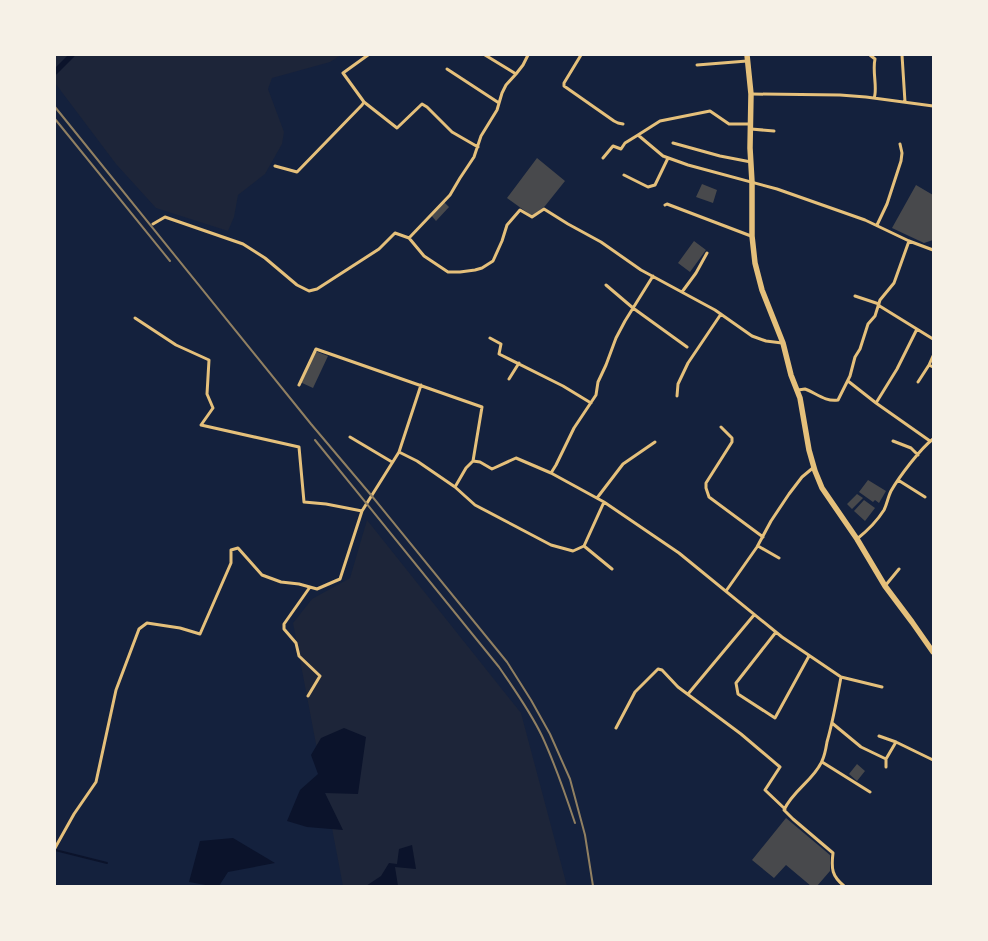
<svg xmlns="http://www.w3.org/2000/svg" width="988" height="941" font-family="'Fira Sans Condensed',sans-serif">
<rect width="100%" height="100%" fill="#14213d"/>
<path fill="#1d2539" d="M55,55H341L330,62L272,78L268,89L284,132L282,144L265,174L238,195L234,217L228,231L156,208L116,164L55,83Z
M367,520L521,713L567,886H343L293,623L312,599L350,578Z"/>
<path fill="#0b132b" d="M344,728L366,737L358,794L325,793L343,830L307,827L287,821L300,790L318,774L311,755L321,738Z
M233,838L275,863L228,872L219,886H211L189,882L200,841Z
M412,845L416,869L395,867L398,886H366L381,876L389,863L397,864L399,849Z"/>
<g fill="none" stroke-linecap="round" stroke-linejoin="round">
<path stroke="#0b132b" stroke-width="2" d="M55,850L107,863"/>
<path stroke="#0b132b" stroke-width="5.5" d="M55,72L72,55"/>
</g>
<path fill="#48494c" d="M537,158L565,181L545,206L532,216L507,198Z
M702,184L717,190L713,203L696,197Z
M916,185L933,195V240L924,243L892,228Z
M444,202L449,207L436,221L431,215Z
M694,241L706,250L690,272L678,263Z
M315,351L328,356L313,388L300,382Z
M868,480L886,491L879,503L875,500L873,502L859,492Z
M857,494L863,498L852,509L847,504Z
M864,500L875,508L865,521L854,511Z
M857,764L865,771L857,781L849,774Z
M786,818L830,855V871L817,886H811L786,865L774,878L752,860Z"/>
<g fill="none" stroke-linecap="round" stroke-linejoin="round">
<path stroke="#e5c07b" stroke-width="3" d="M581,55L564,83V86L614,121L618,123L623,124
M870,55L875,59C872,72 878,89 874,98
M902,55L905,102
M697,65L747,61
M447,69L499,103
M516,74L523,65L528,55
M752,94L840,95L866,97L933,106
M364,102L397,128L422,104L427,107L452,132L478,147
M750,124H729L710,111L660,121L638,135L663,156L688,165L777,189L865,220L909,241L933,250
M751,129L774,131
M673,143L720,156L751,162
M603,158L613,146L621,149L625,143L638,135
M275,166L297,172L362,105L364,102L343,73L368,55
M624,175L648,187L655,185L668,158
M665,205L667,204L751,236
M153,224L165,217L243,244L265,258L297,285L309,291L317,289L379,249L395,233L409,238L450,195L460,178L474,157L481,136L497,110L502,93L506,85L516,74L485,55
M877,225L887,204L901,161L902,153L900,144
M409,238L424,256L448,272H460L475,270L482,268L493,261L502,241L507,225L520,210L532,217L544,209L568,224L601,242L641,270L715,310L752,336L766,341L782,343
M606,285L633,308L687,347
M682,292L696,273L707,253
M855,296L879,304
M878,305L933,339
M135,318L176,345L209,360L207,394L213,408L201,425L299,447L304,502L326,504L362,511
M490,338L501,344L499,354L563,386L591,403
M933,356L929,365L933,367
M509,379L519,363
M848,381L876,403L897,369L917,329
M918,382L929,365
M299,385L316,349L482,407L473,461
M798,390L805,389C816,393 825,402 838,400L850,376L855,357L860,349L868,324L875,316L880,300L894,283L909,241
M677,396L678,384L688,363L721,314
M876,403L930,441
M721,427L732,438V442L706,483V488L709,497L763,537
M350,437L392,462
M893,441L911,448L918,455
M399,452L421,385
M551,473L604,502L679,553L782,637L841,677C837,699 833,721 827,742C826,748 825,755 822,761C814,780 793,790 784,810L793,819L833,853C831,869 832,876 844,886
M898,480L925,497
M455,487L466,468L473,461L480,462L492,469L516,458L551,473L556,465L574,428L596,395L598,382L606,365L616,338L625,321L653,276
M597,498L623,464L655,442
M857,539C867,531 877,521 884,510C887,504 888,497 891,491C899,477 920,449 933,439
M584,546L612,569
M758,546L779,558
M885,586L899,569
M726,591L757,547L771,521L789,494L802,477L814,467
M776,632L736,683L738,694L775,718L809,656
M841,677L882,687
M688,694L754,615
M308,696L320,676L299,656L296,643L284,629V624L310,587
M832,723L861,747L886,759
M616,728L635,692L658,669L662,670L678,687L741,734L780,767L765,790L785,809
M879,736L896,742
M822,762L870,792
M886,767V759L896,742L933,760
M55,848L74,814L96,782L116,690L139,629L147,623L180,628L200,634L231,563V550L238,548L262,575L281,582L299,584L317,589L340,579L362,511L399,452L417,461L455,487L475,505L551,545L573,551L584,546L604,502"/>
<path stroke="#e5c07b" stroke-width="5.5" d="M747,55L751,94L750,148L752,182V236L755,263L762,290L783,343L791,375L800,398L809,450L815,471L822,488L857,539L885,586L912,622L933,652"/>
<path stroke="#918062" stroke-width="2" d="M55,107L311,424L371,495L507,662L531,700L550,734L570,779L585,835L593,886
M55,119L170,261
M315,440L499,667C514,689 530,711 542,736C555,764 565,793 575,823"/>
</g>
<rect width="988" height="941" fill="none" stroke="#f6f1e7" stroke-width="112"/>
</svg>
